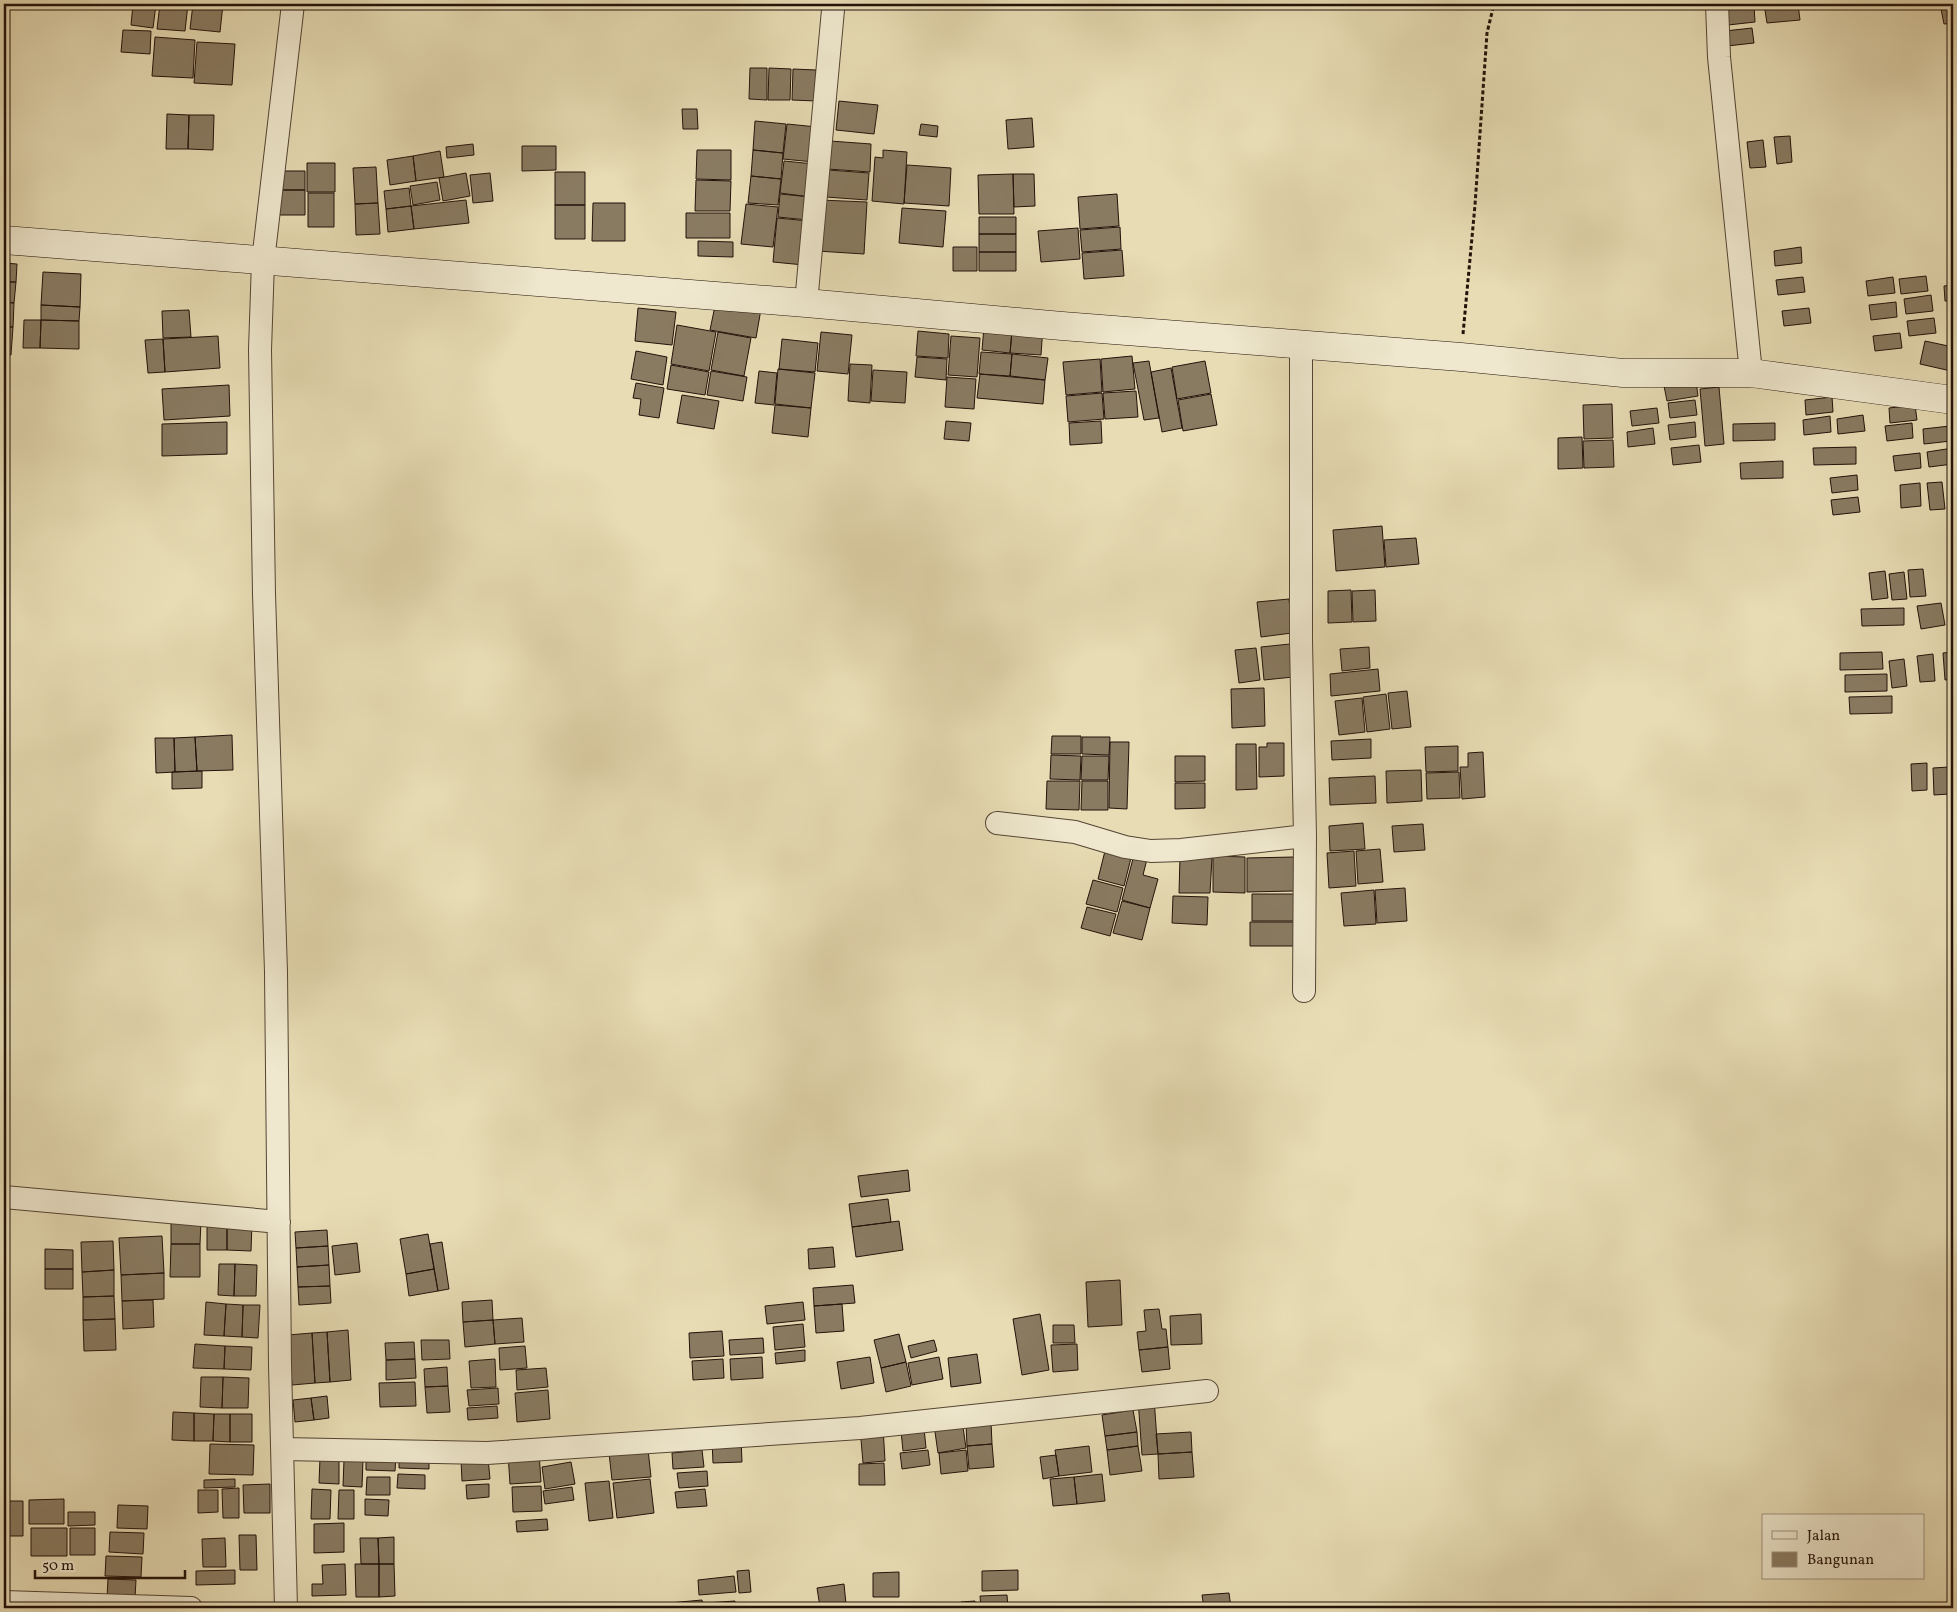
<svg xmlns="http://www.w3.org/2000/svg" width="1957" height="1612" font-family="Vollkorn,serif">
<rect width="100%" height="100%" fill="#e7dcb4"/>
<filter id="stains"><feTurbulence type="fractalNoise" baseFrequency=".004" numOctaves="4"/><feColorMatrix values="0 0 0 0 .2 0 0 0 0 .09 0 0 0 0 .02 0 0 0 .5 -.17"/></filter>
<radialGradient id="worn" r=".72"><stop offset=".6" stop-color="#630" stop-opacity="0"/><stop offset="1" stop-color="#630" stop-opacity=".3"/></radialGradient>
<path fill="#897b62" stroke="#23120a" d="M133,4H156L153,28L131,25Z
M160,4H188L185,31L157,29Z
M193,4H223L220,32L190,29Z
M1764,4H1798L1800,20L1767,23Z
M1940,4H1953V23L1944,24Z
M1754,6L1755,22L1728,25L1727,10Z
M1752,28L1754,43L1727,46L1725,31Z
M123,30L151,31L150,54L121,52Z
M155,37L195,40L193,78L152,76Z
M197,42L235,44L232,85L194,83Z
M750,68H767V100L749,99Z
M769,68L791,69L790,100H768Z
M793,69L816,70V101L792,100Z
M839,101L878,105L874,134L836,130Z
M682,109H697L698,129H683Z
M167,114L189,115L188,149H166Z
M189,115H214L213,150L188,149Z
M1032,118L1034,147L1008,149L1006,120Z
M755,121L786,124L783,153L753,150Z
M787,124L817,127L814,162L783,159Z
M921,124L938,126L937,137L919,135Z
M1790,136L1792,162L1777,164L1774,137Z
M1763,140L1766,167L1750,168L1747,142Z
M830,141L871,144L870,172L828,169Z
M473,144L474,155L447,158L446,147Z
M522,146H556V170L522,171Z
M697,150H731V180L696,179Z
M753,150L783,153L781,179L751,176Z
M883,150L907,152L904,204L872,201L875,157L883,158Z
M440,151L444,177L416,181L413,156Z
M413,156L416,181L390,185L387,160Z
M784,161L814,164L811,197L780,193Z
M307,163H335V192H307Z
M907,165L951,168L949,206L904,203Z
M376,167L378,203L355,204L353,168Z
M828,170L869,173L867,200L826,197Z
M275,171H305V190H275Z
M555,172H585V205H555Z
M466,173L470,196L443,201L439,178Z
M490,173L493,201L473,203L470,175Z
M1013,174L1014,214H979L978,175Z
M1013,174H1034L1035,206L1014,207Z
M751,176L781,179L778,205L748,203Z
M696,180L731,181L730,211H695Z
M437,182L440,200L413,205L410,186Z
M409,188L411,206L386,209L384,191Z
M275,190H305V215H275Z
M308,193H334V227H308Z
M780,194L811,197L808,220L778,217Z
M1117,194L1119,226L1080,229L1078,197Z
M466,200L469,223L414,229L411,206Z
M820,200L867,202L864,254L817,251Z
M378,203L380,234L356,235L355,204Z
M593,203H625V241H592Z
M746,204L778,207L773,247L741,244Z
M555,205H585V239H555Z
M411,206L414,229L388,232L386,209Z
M902,208L946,211L943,247L899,243Z
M686,213H730V238H686Z
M979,217H1016V234H979Z
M777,218L809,221L804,265L773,262Z
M1120,227L1121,249L1082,252L1080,230Z
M1078,228L1080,259L1041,262L1038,231Z
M979,234H1016V252H979Z
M698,241L733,242V257L698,256Z
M953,247H977V271H953Z
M1801,247L1802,263L1775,266L1774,251Z
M1122,250L1124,276L1084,279L1082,253Z
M979,252H1016V271H979Z
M4,263L17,264L16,282H4Z
M43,272L81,274L80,307L41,305Z
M1926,276L1928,291L1901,294L1899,279Z
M1803,277L1805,292L1778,295L1776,280Z
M1893,277L1895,293L1868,296L1866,281Z
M4,282H16L14,303L4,302Z
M1953,285V301H1945L1944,286Z
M1931,295L1933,311L1906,314L1904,299Z
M716,301L761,309L756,338L710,330Z
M4,302L14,303L13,327H4Z
M1896,302L1897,317L1871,320L1869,305Z
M41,305L80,307L79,321L41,320Z
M1948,307H1953V322L1949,323Z
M638,308L676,312L672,345L635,341Z
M1809,308L1811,323L1784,326L1782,311Z
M189,310L191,337L163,338L162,311Z
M1934,318L1936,333L1909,336L1907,321Z
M24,320H41L40,348H23Z
M41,320L79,321V349L40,348Z
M1013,323L1043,326L1041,355L1010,353Z
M677,325L716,332L709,371L671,364Z
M4,327H13L11,355L4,354Z
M984,327L1012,329L1010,353L982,350Z
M918,331L949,334L948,358L916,356Z
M718,332L751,338L744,376L711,370Z
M821,332L852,335L848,374L817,371Z
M1900,333L1902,348L1875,351L1873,336Z
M218,336L220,368L165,372L163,339Z
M951,336L980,338L977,377L948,375Z
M163,339L165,372L148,373L145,340Z
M782,339L818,343L815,372L779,369Z
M1925,341L1953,347L1951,371L1920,364Z
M636,351L667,357L663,385L631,379Z
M981,352L1012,354L1010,376L979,374Z
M1012,354L1048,358L1045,380L1010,376Z
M1132,356L1135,389L1103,392L1101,359Z
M917,357L947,359L946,380L915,377Z
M1100,359L1102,392L1066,395L1063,362Z
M1149,361L1159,418L1144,420L1133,363Z
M1205,361L1211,393L1177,399L1172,367Z
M850,364L872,365L870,403L848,401Z
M671,365L709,372L705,395L667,389Z
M1171,368L1182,428L1162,432L1151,372Z
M778,369L815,373L811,408L775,404Z
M873,370L907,372L905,403L871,401Z
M711,371L747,377L743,401L707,395Z
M759,371L777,373L774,405L755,403Z
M980,374L1045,380L1043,404L977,398Z
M947,377L976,379L974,409L945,407Z
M1696,381L1698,396L1667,401L1664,386Z
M636,383L664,388L659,418L639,415L641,399L633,398Z
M229,385L230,416L164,420L162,389Z
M1719,387L1724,444L1705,446L1700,389Z
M1136,391L1138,417L1105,419L1103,393Z
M1102,393L1104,419L1068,422L1066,396Z
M1211,394L1217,425L1183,431L1178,400Z
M682,395L719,401L714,429L677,423Z
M1832,397L1833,412L1806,415L1805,400Z
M1695,400L1697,415L1670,418L1668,403Z
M1612,404L1613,438L1584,439L1583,405Z
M775,405L811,408L808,437L772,433Z
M1915,405L1917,420L1890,423L1889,408Z
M1657,408L1659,423L1632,426L1630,411Z
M1863,415L1865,431L1838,434L1837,419Z
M1830,416L1831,432L1804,435L1803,420Z
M946,421L971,423L969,441L944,439Z
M1101,421L1102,443L1070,445L1069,423Z
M227,422V454L162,456V424Z
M1695,422L1696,437L1670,440L1668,425Z
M1775,423V440L1733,441V424Z
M1912,423L1913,438L1887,441L1885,426Z
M1950,426L1951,441L1924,444L1923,429Z
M1653,428L1655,444L1628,447L1627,432Z
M1582,437L1583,468L1558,469V438Z
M1613,440L1614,467L1584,468L1583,441Z
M1699,445L1701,462L1673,465L1671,448Z
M1856,447V464L1814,465L1813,448Z
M1953,448V464L1929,467L1927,452Z
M1920,453L1921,468L1895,471L1893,456Z
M1783,461V478L1741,479L1740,463Z
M1857,475L1858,490L1832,493L1830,478Z
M1942,482L1945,509L1930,510L1927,483Z
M1920,483L1921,506L1901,508L1900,485Z
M1858,497L1860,512L1833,515L1831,500Z
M1382,526L1385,567L1336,571L1333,530Z
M1416,538L1419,564L1386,567L1384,540Z
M1923,569L1926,596L1910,597L1908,570Z
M1885,571L1888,598L1872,600L1869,573Z
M1904,572L1907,599L1892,600L1889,574Z
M1351,590L1352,622L1328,623V591Z
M1375,590L1376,621L1353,622L1352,591Z
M1289,599L1292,633L1261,637L1257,602Z
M1941,603L1945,625L1921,629L1917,606Z
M1904,608V625L1862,626L1861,609Z
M1290,644L1293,677L1264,680L1261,647Z
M1369,647L1370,668L1342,671L1340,649Z
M1256,648L1260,680L1239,683L1235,650Z
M1882,652L1883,669L1840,670V653Z
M1953,652V679L1945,680L1943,653Z
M1933,654L1935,681L1920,682L1917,656Z
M1904,659L1907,686L1892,688L1889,661Z
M1378,669L1380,691L1331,696L1330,674Z
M1887,674V691L1845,692V675Z
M1264,688L1265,726L1232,728L1231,689Z
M1407,691L1411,727L1392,729L1388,693Z
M1386,694L1390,729L1367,732L1363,697Z
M1892,696V713L1850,714L1849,697Z
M1362,698L1365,732L1339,735L1335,701Z
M232,735L233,770L197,771L195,737Z
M1052,736H1081V754H1051Z
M195,737L197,771L175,772L174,738Z
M1082,737H1110L1109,755L1082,754Z
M155,738H174L175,772L156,773Z
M1371,739V758L1332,760L1331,741Z
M1110,742H1129L1127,809L1109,808Z
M1267,743H1284V776L1259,777V747H1267Z
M1236,744H1256L1257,789L1236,790Z
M1458,746V771L1426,772L1425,747Z
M1483,752L1485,797L1462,799L1460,767H1468V753Z
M1051,755L1081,756L1080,780L1050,779Z
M1082,756H1109L1108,780H1081Z
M1175,756H1205V781L1175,782Z
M1927,763V790L1912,791L1911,764Z
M1949,767V794L1934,795L1933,768Z
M1421,770L1422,801L1387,803L1386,771Z
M202,771V788L172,789V772Z
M1459,772L1460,798L1427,799L1426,773Z
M1375,776L1376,803L1330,805L1329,778Z
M1047,781H1080L1079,810L1046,809Z
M1082,781H1108V810H1081Z
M1175,783H1205V808L1175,809Z
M1363,823L1365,849L1330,851L1329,826Z
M1423,824L1425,850L1394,852L1392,826Z
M1380,849L1383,882L1358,884L1356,851Z
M1105,851L1131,858L1124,886L1098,879Z
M1354,851L1356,886L1329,888L1327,853Z
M1134,855L1147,859L1143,875L1158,879L1150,908L1122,900Z
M1213,856L1245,857V893L1213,892Z
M1180,857L1212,858L1210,893H1179Z
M1294,857L1295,891L1247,892V858Z
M1093,880L1123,888L1117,912L1086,904Z
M1405,888L1407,921L1377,923L1375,890Z
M1374,890L1376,924L1344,926L1341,893Z
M1252,894H1295V921H1252Z
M1173,896L1208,897L1207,925L1172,923Z
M1122,901L1150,908L1142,940L1113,933Z
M1087,907L1116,914L1110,936L1081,928Z
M1250,922H1295V946H1250Z
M908,1170L910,1191L861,1197L858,1176Z
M888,1199L891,1222L852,1227L849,1204Z
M171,1219L201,1220L200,1244H171Z
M207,1221L227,1222V1250H207Z
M899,1221L903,1250L856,1257L852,1227Z
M227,1222H252L251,1251L227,1250Z
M327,1230L328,1246L296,1248L295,1232Z
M428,1234L434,1269L406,1274L400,1239Z
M162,1236L164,1273L121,1275L119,1238Z
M113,1241L114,1270L82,1272L81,1242Z
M442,1242L449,1289L438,1291L430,1244Z
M357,1243L360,1272L335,1275L332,1246Z
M171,1244H200V1277H170Z
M328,1246L329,1265L297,1267L296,1248Z
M833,1247L835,1267L809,1269L808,1249Z
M45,1249L73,1250V1269H45Z
M219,1264H235L234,1296L218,1295Z
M235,1264L257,1265L256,1296H234Z
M329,1265L330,1286L298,1287L297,1267Z
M45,1269H73V1289H45Z
M434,1269L438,1291L409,1296L406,1274Z
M114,1270V1296L83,1297L82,1272Z
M164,1273V1299L122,1301L121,1275Z
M1120,1280L1122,1325L1088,1327L1086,1282Z
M853,1285L855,1303L814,1306L813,1288Z
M330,1286L331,1303L299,1305L298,1287Z
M114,1296L115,1319L83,1320V1297Z
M153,1300L154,1327L123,1329L122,1301Z
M492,1300L493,1320L463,1322L462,1302Z
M206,1302L226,1304L224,1336L204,1335Z
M803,1302L805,1320L767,1324L765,1306Z
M226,1304L243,1305L242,1337L224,1336Z
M842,1304L844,1331L816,1333L814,1306Z
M243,1305H260L258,1338L242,1337Z
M1159,1309L1162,1329H1166L1168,1347L1139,1350L1137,1332L1146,1331L1144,1310Z
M1040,1314L1049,1370L1022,1375L1013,1319Z
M1201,1314L1202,1344L1171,1345L1170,1316Z
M522,1318L524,1342L495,1344L493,1320Z
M115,1319L116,1350L84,1351L83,1320Z
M493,1320L495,1344L465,1347L463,1322Z
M803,1324L805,1347L775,1350L773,1327Z
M1053,1325H1074L1075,1343H1053Z
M348,1330L351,1380L330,1382L327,1332Z
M722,1331L724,1356L690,1358L689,1333Z
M327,1332L330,1382L315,1383L312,1333Z
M312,1333L315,1383L292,1385L288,1335Z
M899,1334L906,1362L881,1368L874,1340Z
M763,1338L764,1353L730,1355L729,1340Z
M421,1340H449L450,1359L422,1360Z
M934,1340L937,1351L911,1358L908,1346Z
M414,1342L415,1359L386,1360L385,1343Z
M195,1344L225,1346L224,1369L193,1368Z
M1077,1344L1078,1370L1053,1372L1051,1345Z
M225,1346L252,1347L251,1370L224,1369Z
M525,1346L527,1368L500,1370L499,1348Z
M1168,1347L1170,1369L1142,1372L1139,1350Z
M805,1350V1361L776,1364L775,1353Z
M977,1354L981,1383L951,1387L948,1358Z
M762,1357L763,1378L731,1380L730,1359Z
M870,1357L874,1383L841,1389L837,1362Z
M939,1357L943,1379L912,1385L908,1363Z
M415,1359L416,1378L386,1380V1360Z
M495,1359L496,1387L471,1388L469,1361Z
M723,1359L724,1378L693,1380L692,1361Z
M906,1362L911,1386L886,1392L881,1368Z
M447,1367L448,1386L425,1387L424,1369Z
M546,1368L548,1387L517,1390L516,1370Z
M201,1377H223L222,1408L200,1407Z
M223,1377L249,1378L248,1408H222Z
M415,1382L416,1406L380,1407L379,1383Z
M448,1386L450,1412L427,1413L425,1387Z
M498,1388L499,1404L469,1406L467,1390Z
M548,1390L550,1419L517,1422L515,1393Z
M327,1396L329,1418L314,1420L311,1398Z
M311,1398L314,1420L295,1422L293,1400Z
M1154,1398L1158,1454L1142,1455L1138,1399Z
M497,1406L498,1418L468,1420L467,1408Z
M1133,1410L1137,1432L1105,1436L1102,1415Z
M173,1412L194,1413V1441L172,1440Z
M194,1413L214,1414L213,1441H194Z
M214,1414H230V1442L213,1441Z
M230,1414H252V1442H230Z
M962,1420L966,1448L938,1453L934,1425Z
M991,1422L992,1444L967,1446L966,1424Z
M883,1427L885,1461L863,1463L860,1428Z
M924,1428L926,1448L903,1451L901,1431Z
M1137,1432L1138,1446L1107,1450L1105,1436Z
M1191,1432L1192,1452L1158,1454L1156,1434Z
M741,1438L742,1462L713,1463L712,1440Z
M210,1444L254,1445L253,1475L209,1474Z
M992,1444L994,1467L969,1469L967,1446Z
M1089,1446L1092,1472L1059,1476L1055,1450Z
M1138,1446L1142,1471L1110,1475L1107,1450Z
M648,1449L651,1477L612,1480L609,1453Z
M702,1450L704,1467L673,1469L672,1453Z
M928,1450L930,1465L902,1469L900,1453Z
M966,1450L968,1471L941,1474L939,1453Z
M539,1452L541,1482L510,1484L508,1454Z
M1192,1452L1194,1477L1159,1479L1158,1454Z
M399,1454L429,1455V1469L399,1468Z
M366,1455L396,1456L395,1471L366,1470Z
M1056,1455L1059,1476L1043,1479L1040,1457Z
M320,1458L339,1459V1484L319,1483Z
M488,1458L490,1479L462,1481L461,1460Z
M344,1460H363L362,1487L343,1486Z
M571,1462L575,1484L545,1489L542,1467Z
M884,1463L885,1485H859V1464Z
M707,1471L708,1486L679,1488L677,1473Z
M398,1474L425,1475V1489L397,1488Z
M1102,1474L1105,1501L1077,1504L1074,1477Z
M367,1477H390V1495H366Z
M1074,1477L1077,1504L1053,1506L1050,1479Z
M235,1479V1487L204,1488V1480Z
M650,1479L654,1513L617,1518L613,1483Z
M609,1481L613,1518L589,1521L585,1483Z
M270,1484V1513H244L243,1485Z
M489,1484V1497L467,1499L466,1485Z
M541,1486L542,1511L513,1512L512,1487Z
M572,1487L574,1500L545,1504L543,1491Z
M239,1488V1518H223L222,1489Z
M312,1489L331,1490L330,1519H311Z
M705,1489L707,1506L677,1508L675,1492Z
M198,1490H218V1512L198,1513Z
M339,1490H354V1519H338Z
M64,1499V1524H29V1500Z
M365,1499L389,1500L388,1516L365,1515Z
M4,1501H23V1536H4Z
M118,1505L148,1506L147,1529L117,1528Z
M68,1512H95V1525L68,1526Z
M547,1519L548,1530L517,1532L516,1521Z
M344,1523V1552L314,1553V1524Z
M31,1528H67V1556H31Z
M70,1528H95V1555H70Z
M110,1532L144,1533L143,1554L109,1552Z
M239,1535H256L257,1570H240Z
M394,1537V1564H379L378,1538Z
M225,1538L226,1567H203L202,1539Z
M360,1538H378L379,1564H361Z
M106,1556L142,1557L141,1577L105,1576Z
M345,1564L346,1595L312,1596V1584H323L322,1565Z
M355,1564H379V1597H356Z
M379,1564H394L395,1596L379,1597Z
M235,1570V1584L196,1585V1571Z
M749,1570L751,1592L739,1593L737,1571Z
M1018,1570V1590L982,1591V1571Z
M899,1572V1597H873V1573Z
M734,1576L736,1592L699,1595L698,1580Z
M108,1579L136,1580L135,1598L107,1597Z
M844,1584L846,1604L820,1607L817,1588Z
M1229,1593L1231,1608H1204L1202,1595Z
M1007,1595L1008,1608H981L980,1596Z
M702,1600L703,1608H669V1603Z
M735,1601V1608H706V1603Z
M975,1601V1608H961V1602Z
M1157,1603L1158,1608H1130L1129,1606Z
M371,1604V1608H356V1605Z
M658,1604V1608H627V1606Z"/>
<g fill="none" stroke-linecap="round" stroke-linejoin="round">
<g stroke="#544434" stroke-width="24">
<path id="street" d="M1717,4L1719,57L1751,373
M806,303L833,10
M1301,345V642L1305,836L1304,991
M997,823L1075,832L1125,847L1151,851L1181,850L1305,836
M4,1197L279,1222
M283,1449L487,1453L860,1428L1207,1391
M4,1602L191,1608
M286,1608L280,1365L276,972L264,594L260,350L263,261L293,4"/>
</g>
<g stroke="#23120a" stroke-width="29">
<path id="secondary" d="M4,240L806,303L1062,326L1461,357L1623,373H1751L1953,400"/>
</g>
<path stroke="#23120a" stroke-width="3" stroke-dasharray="4 2.5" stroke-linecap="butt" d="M1463,334L1475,205L1487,33L1494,4"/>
<use href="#street" stroke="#efe8ce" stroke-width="22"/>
<use href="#secondary" stroke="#efe8ce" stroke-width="28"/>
</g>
<rect width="1957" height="1612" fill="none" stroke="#e7dcb4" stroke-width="20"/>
<rect x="5" y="5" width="1947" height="1602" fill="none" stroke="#23120a" stroke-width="2.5"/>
<rect x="10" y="10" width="1937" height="1592" fill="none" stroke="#23120a"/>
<rect x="1762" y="1514" width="162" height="65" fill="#efe8ce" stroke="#9d9280"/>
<rect x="1772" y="1531" width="25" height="8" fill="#efe8ce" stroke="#9d9280"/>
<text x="1807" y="1540" font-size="15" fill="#23120a">Jalan</text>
<rect x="1772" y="1552" width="25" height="15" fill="#897b62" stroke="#9d9280"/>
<text x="1807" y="1564" font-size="15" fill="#23120a">Bangunan</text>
<path d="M35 1570v8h150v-8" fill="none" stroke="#23120a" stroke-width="2.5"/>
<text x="42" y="1570" font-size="15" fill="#23120a" stroke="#efe8ce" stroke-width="4" paint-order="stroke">50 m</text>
<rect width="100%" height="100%" filter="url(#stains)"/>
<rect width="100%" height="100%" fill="url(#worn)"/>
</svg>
